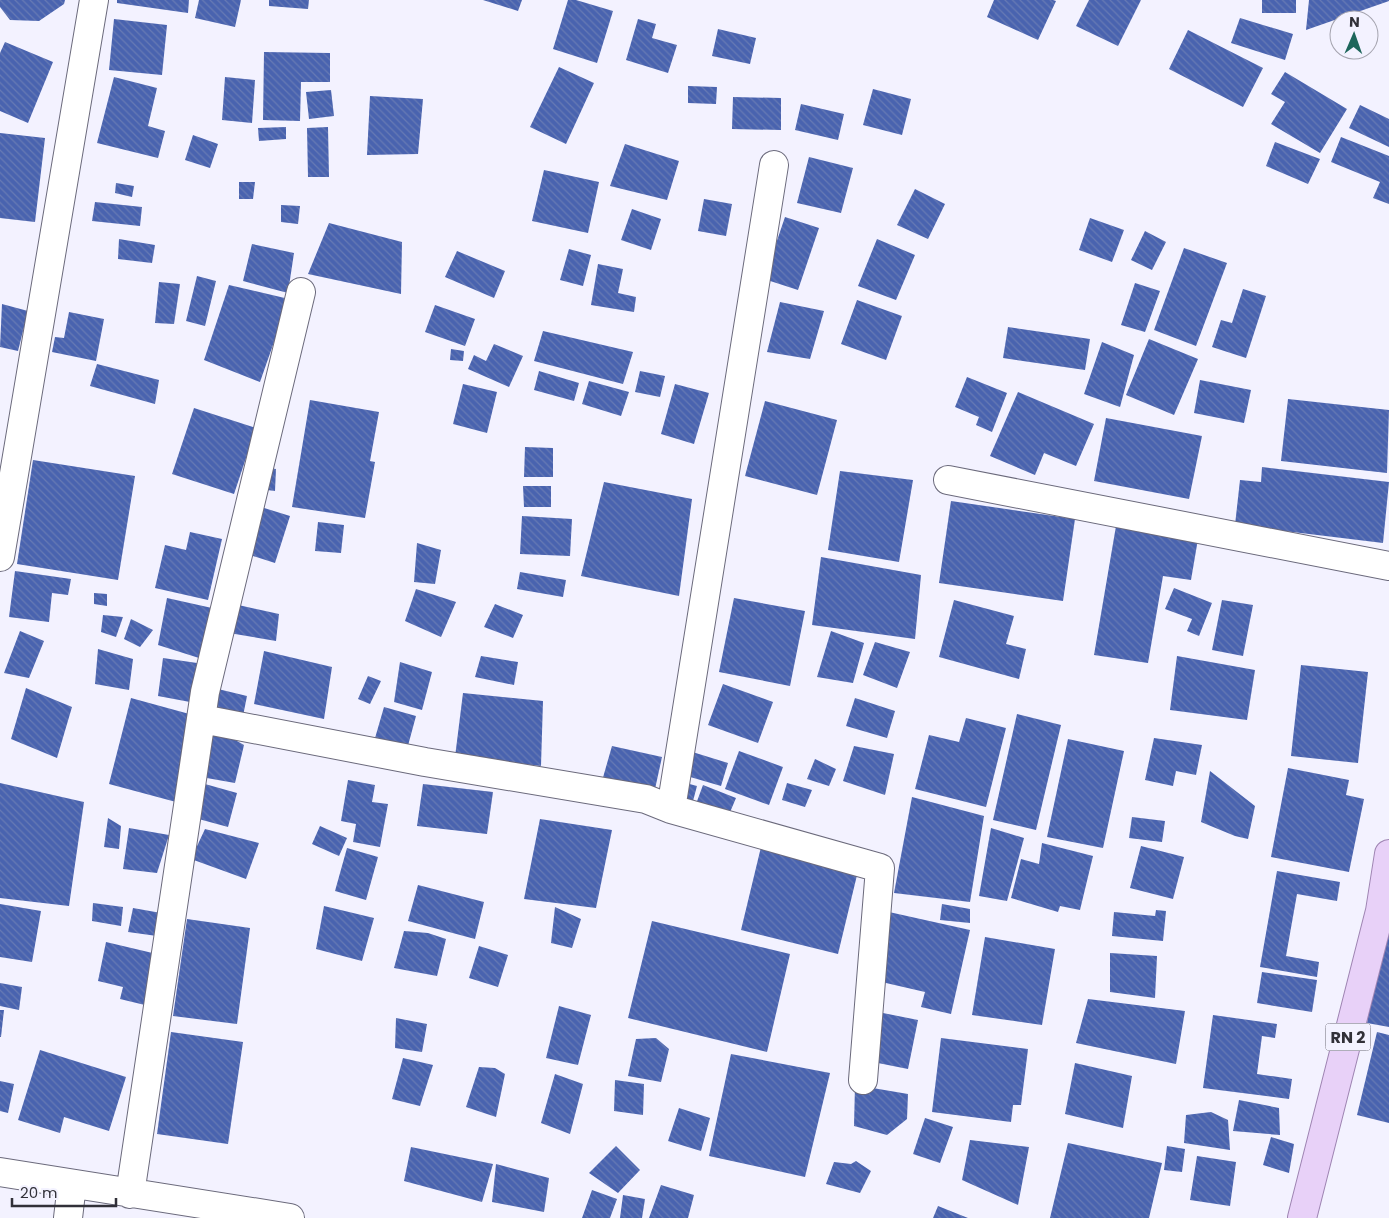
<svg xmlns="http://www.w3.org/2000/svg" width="1389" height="1218" font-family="Poppins,sans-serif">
<defs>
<pattern id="building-back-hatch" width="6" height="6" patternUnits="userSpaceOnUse" patternTransform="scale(1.25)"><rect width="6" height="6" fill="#4963af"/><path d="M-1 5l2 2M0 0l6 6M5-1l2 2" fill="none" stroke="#677ab4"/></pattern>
</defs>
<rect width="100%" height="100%" fill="#f3f2ff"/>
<path fill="url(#building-back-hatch)" d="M0,0H65L64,4L39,21L10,20L0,7Z
M117,0H189L188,13L117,3Z
M199,0H241L235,27L195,18Z
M269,0H309L308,9L269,6Z
M483,0H522L518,11Z
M568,0H576L613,11L597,63L553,49Z
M994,0H1053L1056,1L1038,40L987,17Z
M1089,0H1141L1118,46L1076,26Z
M1262,0H1296V13H1262Z
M1309,0H1389V1L1306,30Z
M1240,18L1293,34L1285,60L1231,43Z
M114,19L167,25L162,75L109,70Z
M638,19L656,24L652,38L677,45L668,73L626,60Z
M718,29L756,38L750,64L712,56Z
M1188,30L1263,68L1243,107L1169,69Z
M5,42L53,62L28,123L0,111V53Z
M264,52L330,53V82H301L300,121L263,120Z
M559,67L594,83L566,144L530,127Z
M1285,72L1347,109L1320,153L1271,124L1285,102L1271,94Z
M114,77L157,88L148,126L165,131L158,158L97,143Z
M225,77L255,80L252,123L222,120Z
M688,86L717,87L716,104L688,103Z
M873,89L911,99L902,135L863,125Z
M331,90L334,116L309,119L306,92Z
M370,96L423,99L418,154L367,155Z
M733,97L781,98V130L732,129Z
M801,104L844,114L838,140L795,130Z
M1360,105L1389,119V147L1349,128Z
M286,127V139L259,141L258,128Z
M328,127L329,177H308L307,128Z
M0,133L45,138L35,222L0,218Z
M193,135L218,144L210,168L185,160Z
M1341,137L1389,156V204L1373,198L1380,182L1331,162Z
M1275,142L1320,159L1308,184L1266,166Z
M625,144L679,161L667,200L610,186Z
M809,157L853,168L841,213L797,203Z
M544,170L599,182L588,233L532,221Z
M239,182H255L253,199H239Z
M116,183L134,186L132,197L115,193Z
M915,189L945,204L928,239L897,225Z
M704,199L732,204L726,236L698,231Z
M95,202L142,207L140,226L92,221Z
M281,205L300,206L298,224L281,222Z
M632,209L661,219L651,250L621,240Z
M785,217L819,228L798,290L764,279Z
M1090,218L1124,230L1112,262L1079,250Z
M329,223L402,242L401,294L308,274Z
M1145,231L1166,242L1152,270L1131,260Z
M119,239L155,245L152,263L118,259Z
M877,239L915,255L896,300L858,286Z
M252,244L294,253L288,293L243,281Z
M1184,248L1227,263L1196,346L1154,330Z
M569,249L591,255L583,286L560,280Z
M457,251L505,271L494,298L445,277Z
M598,264L623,269L618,293L636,297L634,312L591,305Z
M197,276L216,281L205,326L186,321Z
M159,282L180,284L174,324L155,323Z
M1135,283L1160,291L1145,332L1121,325Z
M229,285L289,299L260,382L204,360Z
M1243,289L1266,296L1246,358L1212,347L1221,320L1232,323Z
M857,300L902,316L886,360L841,344Z
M780,302L824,311L810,359L767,352Z
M2,304L28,311L18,351L0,347Z
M435,305L475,319L465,346L425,332Z
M69,312L104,319L96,361L52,352L55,337L64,338Z
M1008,327L1090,339L1085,370L1003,358Z
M543,331L633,352L623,384L534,361Z
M1149,339L1198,359L1174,415L1126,395Z
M1102,342L1134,355L1120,407L1084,394Z
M494,344L523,356L509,387L468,369L474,355L486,361Z
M451,349L464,351L463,361L450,360Z
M97,364L159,380L155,404L90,386Z
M539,371L579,383L574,401L534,390Z
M640,371L665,376L660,397L635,392Z
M967,377L1007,393L992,432L976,425L979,417L955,407Z
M1200,380L1251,390L1244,423L1194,413Z
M589,381L629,392L621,416L582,404Z
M463,384L497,392L487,433L453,424Z
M675,384L709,393L694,444L661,434Z
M1018,392L1094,424L1076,466L1044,453L1035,475L990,456Z
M1288,399L1389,410L1387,473L1281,461Z
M310,400L379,412L370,461L375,462L365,518L292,507Z
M765,401L837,420L817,495L745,476Z
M194,408L256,428L234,494L172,474Z
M1106,418L1202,436L1189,499L1094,481Z
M525,447L553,448V477H524Z
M33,460L135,476L118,580L17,564Z
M1262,467L1389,482L1383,543L1235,525L1240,480L1261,482Z
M269,468L276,469L275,491L267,490Z
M840,471L913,480L899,562L828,550Z
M604,482L692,499L679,596L581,576Z
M523,486H551V507H524Z
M951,501L1075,519L1063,601L939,583Z
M261,507L290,516L275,563L247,554Z
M522,516L572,519L570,556L520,554Z
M318,522L344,525L341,553L315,551Z
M1116,526L1198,539L1191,580L1163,576L1148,663L1094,655Z
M190,532L222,539L208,600L155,588L165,545L186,550Z
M417,543L441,550L435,584L414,582Z
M821,557L921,575L915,639L812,625Z
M15,571L71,579L68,595L52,593L49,622L9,617Z
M520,572L566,580L563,597L517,589Z
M1174,588L1212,603L1199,636L1187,631L1192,619L1165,609Z
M416,589L456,602L441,637L405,621Z
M94,593L107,594V606L94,604Z
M167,598L212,608L199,658L158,645Z
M734,598L805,611L790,686L719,672Z
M954,600L1014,616L1006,644L1026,649L1019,679L939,657Z
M1222,600L1253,605L1243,656L1212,650Z
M234,604L279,614L276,641L229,633Z
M495,604L523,615L513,638L484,627Z
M103,615L123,617L116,637L101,632Z
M131,619L153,630L140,647L124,639Z
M20,631L44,641L29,678L4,673Z
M831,631L864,643L853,683L817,677Z
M875,642L910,652L897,688L863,675Z
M98,649L133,659L129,690L95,684Z
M264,651L332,667L324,719L254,704Z
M481,656L518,662L514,685L475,677Z
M1177,656L1255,670L1247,720L1170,710Z
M163,658L197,663L190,702L158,696Z
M400,662L432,672L422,710L394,702Z
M1301,665L1368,672L1358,763L1291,756Z
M368,676L381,681L370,704L358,699Z
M723,684L773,702L758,743L708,725Z
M26,688L72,707L57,758L11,739Z
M218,689L247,696L242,721L212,715Z
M463,693L543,701L541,766L455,757Z
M131,698L193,715L176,802L109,784Z
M855,698L895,711L887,738L846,726Z
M384,707L416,716L406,753L373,745Z
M1017,714L1061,725L1036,830L993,820Z
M966,718L1006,728L986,807L915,789L929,735L959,742Z
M211,735L230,737L244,745L235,783L201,777Z
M1154,738L1202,745L1196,775L1176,771L1173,786L1145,780Z
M1068,739L1124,751L1103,848L1047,837Z
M612,746L662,757L655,789L602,781Z
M854,746L894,754L885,795L843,781Z
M686,750L728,763L721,786L680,774Z
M739,751L783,767L769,805L725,789Z
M815,759L836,769L829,786L807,779Z
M1288,768L1349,780L1346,795L1364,799L1349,872L1271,857Z
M1210,771L1255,806L1248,839L1235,836L1201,822Z
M348,780L375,785L372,802L388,804L380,847L353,842L356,824L341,821Z
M682,782L697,786L693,801L678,797Z
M0,783L84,802L69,906L0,898Z
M787,783L812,790L805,807L782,800Z
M205,784L237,793L228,827L195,818Z
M423,784L493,792L487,834L417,826Z
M703,785L736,798L728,817L696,804Z
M912,797L984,816L970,902L894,893Z
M1132,817L1165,821L1162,842L1129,838Z
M108,818L121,826L119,849L104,847Z
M540,819L612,830L596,908L524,899Z
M320,826L347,838L339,856L312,844Z
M129,828L169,835L157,873L123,869Z
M991,828L1024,838L1007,901L979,896Z
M205,829L259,843L246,879L191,859Z
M1042,843L1093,856L1080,910L1060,906L1058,912L1011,898L1021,859L1039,864Z
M1141,846L1184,857L1173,899L1130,888Z
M761,847L858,871L838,954L741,930Z
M347,848L378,857L366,900L335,891Z
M1277,871L1340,882L1337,901L1297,894L1286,956L1319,962L1317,977L1260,967Z
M418,885L484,902L475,939L408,921Z
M93,903L123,907L121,926L92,921Z
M0,904L41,911L32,962L0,957Z
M942,904L970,909V923L940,920Z
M324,906L374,918L362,961L316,949Z
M555,907L581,919L572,948L551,943Z
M133,908L161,913L157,936L128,932Z
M1156,910L1166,911L1163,941L1112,936L1114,912L1155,916Z
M889,912L970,930L951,1014L921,1007L925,992L873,980Z
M187,919L250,928L237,1024L173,1016Z
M652,921L790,954L767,1052L628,1018Z
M1383,926L1389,927V1027L1367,1023Z
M404,931L428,933L446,939L437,976L394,968Z
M985,937L1055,949L1042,1025L972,1015Z
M106,942L161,955L149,1006L120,999L123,987L98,981Z
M479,946L508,955L498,987L469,978Z
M1110,953L1157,956L1155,998L1110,992Z
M1262,972L1317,980L1312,1012L1257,1003Z
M0,983L22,987L19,1010L0,1006Z
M1088,999L1185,1011L1176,1064L1076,1043Z
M559,1006L591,1015L578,1065L546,1058Z
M0,1010H4L1,1037H0Z
M883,1013L918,1020L908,1069L873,1062Z
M1213,1015L1277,1024L1275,1038L1262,1036L1257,1074L1292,1079L1289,1099L1203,1088Z
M396,1018L427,1024L422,1052L395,1048Z
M171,1032L243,1042L228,1144L157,1134Z
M1377,1032L1389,1035V1123L1357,1115Z
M656,1038L669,1049L661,1082L628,1076L636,1039Z
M941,1038L1028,1049L1021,1105H1013L1011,1122L932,1112Z
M40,1050L126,1077L109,1131L64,1117L60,1133L18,1120Z
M731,1054L830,1073L805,1177L709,1156Z
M403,1058L433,1065L420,1106L392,1099Z
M1075,1063L1132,1076L1123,1128L1065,1114Z
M479,1067L495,1068L505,1074L496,1117L466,1107Z
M555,1074L583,1084L570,1134L541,1123Z
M615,1080L644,1084L643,1115L614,1111Z
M0,1081L14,1084L8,1113L0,1111Z
M855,1085L908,1094L907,1119L887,1135L854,1126Z
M1239,1100L1279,1108L1280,1135L1233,1131Z
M679,1108L710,1118L701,1151L668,1141Z
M1211,1112L1228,1120L1230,1150L1184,1143L1186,1115Z
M925,1118L953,1127L940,1163L913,1154Z
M1271,1137L1294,1144L1289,1173L1263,1165Z
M970,1140L1029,1147L1018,1205L962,1180Z
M1068,1143L1162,1163L1149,1218H1050Z
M616,1146L640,1170L618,1193L589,1173Z
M1167,1146L1185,1149L1182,1172L1164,1170Z
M411,1147L493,1164L482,1202L404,1181Z
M1197,1156L1236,1162L1230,1206L1190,1200Z
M856,1161L871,1171L860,1193L826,1184L834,1162L851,1164Z
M496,1164L549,1178L544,1212L492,1202Z
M661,1185L694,1195L688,1218H649Z
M592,1190L617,1199L610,1218H582Z
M623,1195L645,1199L642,1218H620Z
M938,1206L968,1218H933Z"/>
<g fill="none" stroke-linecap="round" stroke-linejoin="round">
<g stroke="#6b6a7c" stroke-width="30">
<path id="street" d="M948,480L1389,566
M0,557L94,0
M202,719L425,762L646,799L671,809L880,868L863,1080
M671,809L774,165
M0,1172L290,1218
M130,1194L205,692L301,292
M68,1218L72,1184"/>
</g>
<g stroke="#9e84b2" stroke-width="30">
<path id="primary" d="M1302,1218L1380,911L1389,854"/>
</g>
<use href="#street" stroke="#fff" stroke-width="28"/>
<use href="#primary" stroke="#e8d1f8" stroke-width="28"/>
</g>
<g text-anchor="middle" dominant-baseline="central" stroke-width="5" stroke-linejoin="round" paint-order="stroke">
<rect fill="#f3f2ff" stroke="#6b6a74" stroke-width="1" x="1325.5" y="1023.5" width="45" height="27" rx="4"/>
<g font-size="16" font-weight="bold" fill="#313038">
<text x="1348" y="1037">RN 2</text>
</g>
</g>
<g transform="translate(1354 35) rotate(2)"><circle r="24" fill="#f3f2ff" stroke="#a5a4af"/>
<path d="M0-4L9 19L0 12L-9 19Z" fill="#1d665b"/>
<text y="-8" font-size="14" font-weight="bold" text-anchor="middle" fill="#313038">N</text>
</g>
<path d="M12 1198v8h104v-8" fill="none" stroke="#313038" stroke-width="2.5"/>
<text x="20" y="1198" font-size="15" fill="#313038" stroke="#f3f2ff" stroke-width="4" paint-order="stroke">20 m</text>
</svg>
